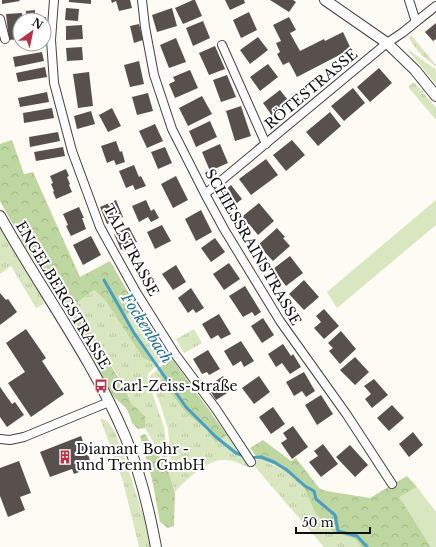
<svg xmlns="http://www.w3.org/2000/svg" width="436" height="547" font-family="'Libre Baskerville',serif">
<defs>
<pattern id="grass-tufts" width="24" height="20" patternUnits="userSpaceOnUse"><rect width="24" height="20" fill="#d8e7bf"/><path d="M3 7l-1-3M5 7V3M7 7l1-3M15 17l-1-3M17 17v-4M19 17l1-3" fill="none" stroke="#b8c5a3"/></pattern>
<pattern id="forest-crowns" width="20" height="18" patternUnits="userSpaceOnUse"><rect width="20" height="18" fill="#bed6a0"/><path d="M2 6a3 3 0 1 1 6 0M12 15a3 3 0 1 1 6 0" fill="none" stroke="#a2b789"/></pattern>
</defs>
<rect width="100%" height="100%" fill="#fefbf4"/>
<path fill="url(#grass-tufts)" d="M411,35L436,65V66C423,58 417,51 409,38Z
M406,48L435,69L436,71V84Z
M414,82L436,108V120L408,87Z
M0,226L42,297L44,304L36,308L11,266L0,274Z
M94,290L105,300L143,358L156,365L136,337L124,318L136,306L168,356L166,359L157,365L149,373L147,377L164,427L168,462L166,463L145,428V416L131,403L125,386L105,356L75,304Z
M194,329L202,343L184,353L176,339Z
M159,368L163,374L161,381L187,414L206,429L216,443L227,435L250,468C243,465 234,460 226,460C209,458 186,480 175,492L168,470L171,463L168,429L162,409L150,377L151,375Z
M100,418L107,421L114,430L124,456L144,518L150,547H139L123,481Z
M258,459L273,465L286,472L305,489L315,513L333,532L355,539L361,547H324L256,468L254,463Z"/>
<path fill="url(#forest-crowns)" d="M12,140L24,174L33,172L80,277L110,261L136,306L124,318L136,337L157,365L143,358L105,300L94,290L75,304L105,357L124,386L131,403L145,416V428L138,429L132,423L127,409L112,395L66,310L26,248L0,201V144Z
M172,359L227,435L216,443L206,429L187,414L161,381L163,374L159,368Z
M145,434L168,470L175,493L174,526L168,528L160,522L152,479L140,436Z
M263,440L291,461L296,458L319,488L326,491L370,498L407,476L417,487L400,497L431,547H361L355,539L333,532L315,513L305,489L286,472L273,464L258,459L250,448Z"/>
<path fill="#d8e7bf" d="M436,200V225L337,308L327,292Z
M417,487L436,512V547H431L399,497Z"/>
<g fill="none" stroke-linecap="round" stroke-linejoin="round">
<path stroke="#499ec3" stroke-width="3" d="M104,280L134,333L186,407L216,437L236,453L244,456
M249,458L261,457L274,462L287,470L305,486L314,491L316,499L335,515L338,531L357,536L367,547"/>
</g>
<path fill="#58504d" d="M2,0H19L20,1L2,4Z
M69,0H91V4L69,2Z
M111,0H130L132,8L119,11L116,1L112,3Z
M193,0H195L202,16L183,24L175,8Z
M225,0H244L245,3L230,10Z
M270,0H293L296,2L289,12Z
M66,8L79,9L78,21L65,20Z
M172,8L177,26L157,32L152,15Z
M35,10V17H26V11Z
M249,12L257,30L241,38L233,20Z
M22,13L23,20H20V39L9,40L6,14Z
M35,17H46V34L44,35V20H35Z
M289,17L296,30L290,33L300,51L324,39L325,41L343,32L351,49L297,77L289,62L283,65L277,54L280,52L276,43L281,41L273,25Z
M203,21L210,38L193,46L186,28Z
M436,23V39L433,41L425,32Z
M139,24L143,40L134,43L130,26Z
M82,25L83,39L66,40V26Z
M258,37L268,50L250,64L240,50Z
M176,38L186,62L169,68L160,45Z
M215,46L225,69L209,75L199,53Z
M82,47L83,60L67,61L66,48Z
M42,52L44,61L15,67L13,57Z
M139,61L144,84L130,87L124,65Z
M268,64L278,77L260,91L250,77Z
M45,67L47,77L18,82L16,73Z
M379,68L392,83L370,102L357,87Z
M190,70L198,88L175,98L169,84L175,81L173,77Z
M89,72L93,106L78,108L73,74Z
M227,75L236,97L221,102L213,80Z
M353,88L365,103L344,121L331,106Z
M280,90L291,104L273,117L263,103Z
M47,92L49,102L20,107L18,98Z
M148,93L153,111L137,115L132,97Z
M202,96L212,114L188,126L179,108Z
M241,106L251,136L235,141L226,111Z
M52,108L54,118L24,123L23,113Z
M112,108L121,126L108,132L99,115Z
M91,111L95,124L77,129L74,116Z
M330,112L341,126L318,146L306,132Z
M210,121L217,137L196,147L189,131Z
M155,124L163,141L147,148L139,131Z
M58,132L60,141L30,147L29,137Z
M292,140L305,155L286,171L273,155Z
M116,141L120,152L122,151L125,162L116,165L114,160L107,163L101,146Z
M220,144L228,163L210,171L202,152Z
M63,147L65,156L36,161L34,152Z
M165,147L172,163L158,169L151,152Z
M266,159L278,175L251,195L239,179Z
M134,165L139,177L141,176L146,186L135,190L133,185L126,188L119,171Z
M66,169L69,176L67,177L70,184L69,185L72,192L56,199L53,192L54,191L51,184L53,183L50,176Z
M176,176L188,200L173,208L161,184Z
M231,185L242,199L231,208L220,195Z
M116,200L123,217L107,224L100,207Z
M146,200L151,211L154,209L159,218L151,222L148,217L139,222L132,206Z
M259,203L274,221L258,235L249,224L241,231L234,223Z
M79,207L84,218H82L86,229L71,236L66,226L68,225L63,214Z
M201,210L212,232L196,241L185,219Z
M162,225L171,241L155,249L147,232Z
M129,227L137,242L121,250L114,234Z
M277,228L285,237L283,238L290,246L273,261L258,245Z
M91,236L101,255L83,265L73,245Z
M215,238L225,252L211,262L201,248Z
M290,256L303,273L286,286L273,269Z
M229,263L240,279L224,290L213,274Z
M176,265L186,282L173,290L162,274Z
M304,280L319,297L304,310L289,294Z
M245,286L261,312L255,316L252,312L243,317L229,296Z
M191,288L204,308L196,313L193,309L188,313L178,298Z
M0,293L6,300L8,299L17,312L0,325Z
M324,309L339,326L324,339L314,328L321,322L316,316Z
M219,314L231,334L221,339L218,335L211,339L202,324Z
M263,318L274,335L262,343L251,326Z
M26,329L46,358L42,361L64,394L31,417L8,383L25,372L6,343Z
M341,331L356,349L340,364L329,351L333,348L328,343Z
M241,341L254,361L244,367L241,361L233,366L224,351Z
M283,344L291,356L293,354L301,367L290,374L282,363L276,367L268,354Z
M208,350L220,369L209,375L207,372L202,374L193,359Z
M355,357L369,372L355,385L340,370Z
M304,372L315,391L306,397L302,391L294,396L286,382Z
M223,376L232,390L216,400L211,392L214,390L210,385Z
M259,376L270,392L254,404L242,388Z
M374,379L388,395L372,408L365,399L371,394L364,386Z
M0,387L12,404L15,402L24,415L7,427L0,417Z
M321,395L333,414L317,425L305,405Z
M392,405L404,418L389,431L377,418Z
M273,407L285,424L271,434L259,417Z
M293,426L308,447L292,459L281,443L287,439L283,433Z
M413,432L423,445L409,457L399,444Z
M81,436L91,463L82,466L84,470L74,474L72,469L50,477L40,452Z
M323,444L338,464L321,477L309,462L318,456L314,451Z
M350,445L368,465L355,477L336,457Z
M19,461L31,493L20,497L25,510L8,517L0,496V468Z"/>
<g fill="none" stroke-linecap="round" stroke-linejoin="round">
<g stroke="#434343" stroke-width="10">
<path id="minor" d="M54,0L51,40L54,83L72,151L100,227L136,292L175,354L216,409L251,462
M142,0L145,27L154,75L172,129L205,194L224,229L280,321L347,415L392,484
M409,0L416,22
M0,19L5,39
M222,45L266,144
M205,194L387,43L402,33L436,6
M0,439L10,440L24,437L109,402"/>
</g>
<g stroke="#434343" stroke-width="12">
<path id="tertiary" d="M325,0L387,43L415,70L436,96
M0,216C41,290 92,358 125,436C140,471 149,509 156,547"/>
</g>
<use href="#minor" stroke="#fff" stroke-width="8"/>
<use href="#tertiary" stroke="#fff" stroke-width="10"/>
</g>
<defs>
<g id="bus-bare" transform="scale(1.08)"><path d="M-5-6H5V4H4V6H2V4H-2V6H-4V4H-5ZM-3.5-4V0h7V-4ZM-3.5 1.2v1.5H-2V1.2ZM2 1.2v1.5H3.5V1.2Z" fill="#b63246" stroke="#fff" stroke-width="2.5" paint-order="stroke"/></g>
<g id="building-bare" transform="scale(1.08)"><path d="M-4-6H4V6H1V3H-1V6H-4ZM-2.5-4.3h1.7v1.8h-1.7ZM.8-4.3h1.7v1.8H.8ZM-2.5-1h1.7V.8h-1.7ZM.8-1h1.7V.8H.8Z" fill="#b63246" stroke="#fff" stroke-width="2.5" paint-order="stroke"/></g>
</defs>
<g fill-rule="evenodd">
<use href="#bus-bare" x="101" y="386"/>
<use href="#building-bare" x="65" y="457"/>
</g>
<g text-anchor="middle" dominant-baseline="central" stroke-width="4" stroke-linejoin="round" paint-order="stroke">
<g font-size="14" fill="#101010" stroke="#fff">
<text transform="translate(311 89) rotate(-40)">RÖTESTRASSE</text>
<text transform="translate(253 247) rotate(60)">SCHIESSRAINSTRASSE</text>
<text transform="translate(131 250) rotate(62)">TALSTRASSE</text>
<text transform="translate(63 295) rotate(59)">ENGELBERGSTRASSE</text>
</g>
<g font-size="14" fill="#101010" stroke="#fff" text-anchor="start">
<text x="112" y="386">Carl-Zeiss-Straße</text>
<text x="76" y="449">Diamant Bohr -<tspan x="76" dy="16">und Trenn GmbH</tspan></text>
</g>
<g font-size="15" font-style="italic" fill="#227199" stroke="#fff">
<text transform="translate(147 328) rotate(57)">Fockenbach</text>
</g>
</g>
<g transform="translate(32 32) rotate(33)"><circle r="19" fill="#ffffff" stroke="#9f9f9f"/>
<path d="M0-3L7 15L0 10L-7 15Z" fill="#b63246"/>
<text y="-6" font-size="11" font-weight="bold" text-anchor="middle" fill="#101010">N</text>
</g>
<path d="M296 527v6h74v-6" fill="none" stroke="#101010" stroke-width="2"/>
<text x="302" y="527" font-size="12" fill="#101010" stroke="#ffffff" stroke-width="3" paint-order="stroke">50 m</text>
</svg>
